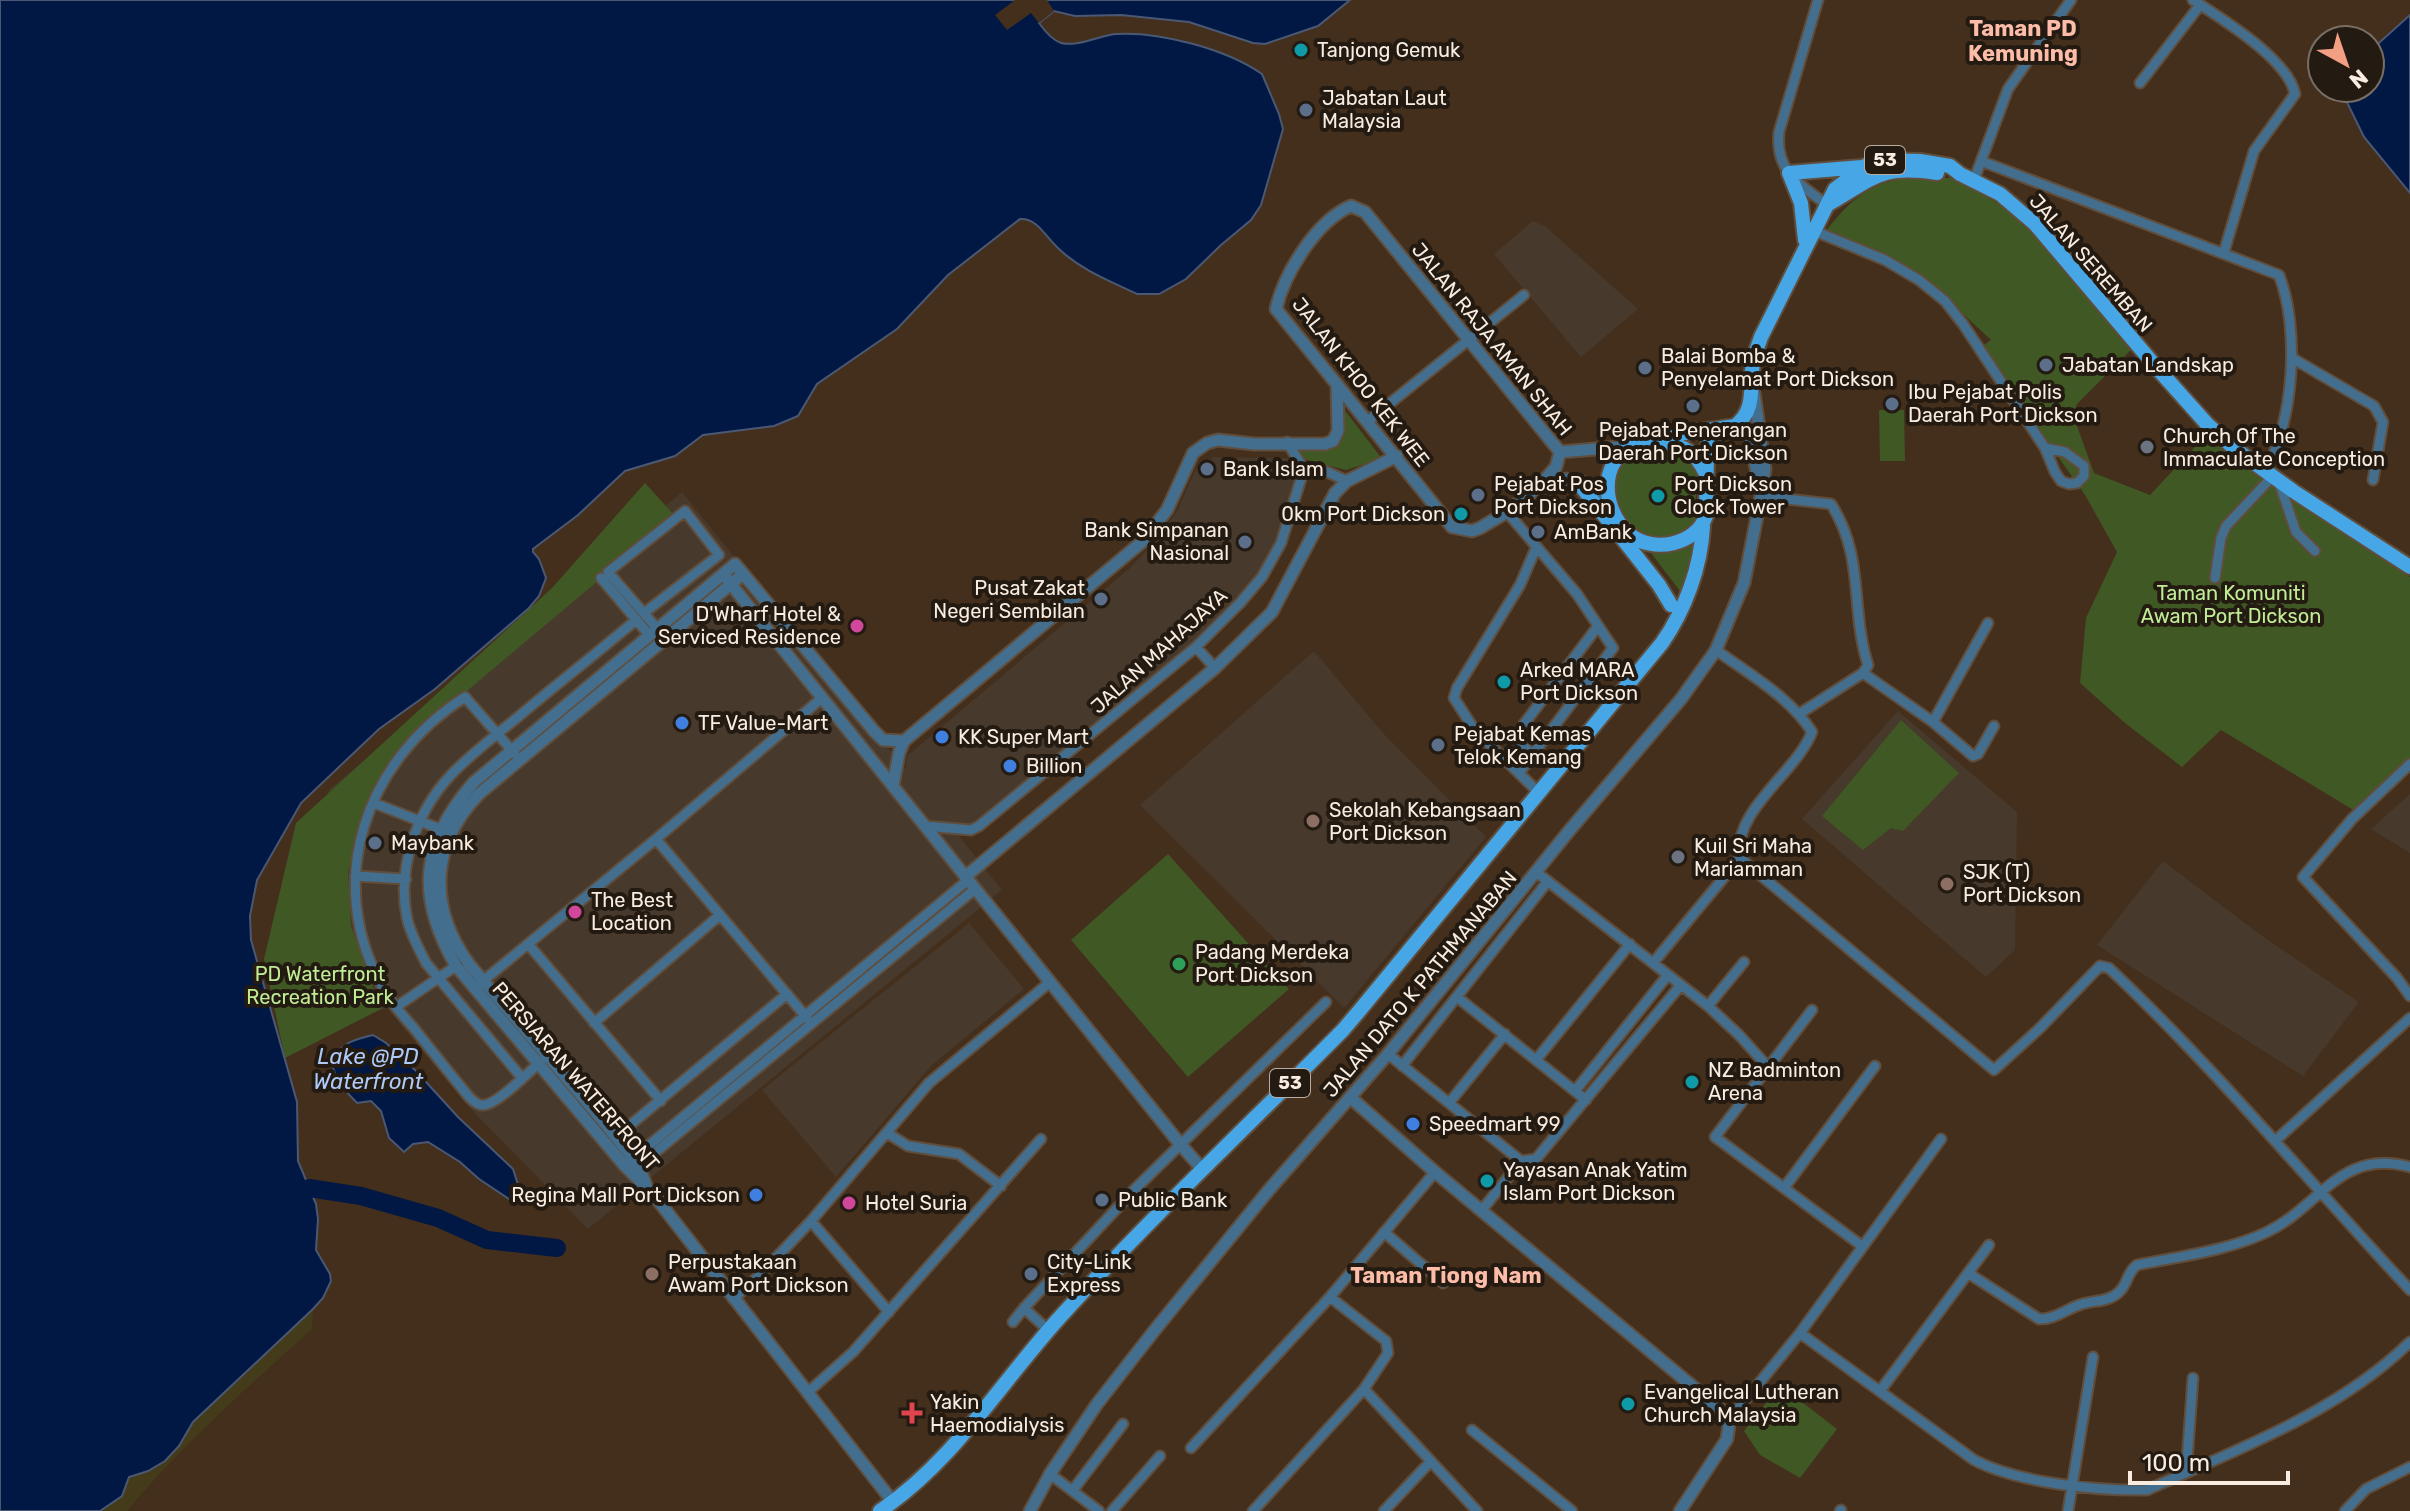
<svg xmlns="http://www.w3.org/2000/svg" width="2410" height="1511" font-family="Rubik,sans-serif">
<rect width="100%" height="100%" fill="#432f1c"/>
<path fill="#47392b" d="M1533,221L1545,226L1638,309L1581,357L1494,254Z
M1213,457L1289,458L1299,468L1279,534L1256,576L1221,619L1194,645L973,828L947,821L1002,890L588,1229L468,1106L387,1008L294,1040L284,879L330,789L682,492L905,769L907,756L1130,568L1157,539L1177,511L1196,469Z
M1314,651L1382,732L1486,837L1344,1008L1140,805Z
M1898,711L2017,812L2015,950L1986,977L1802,819Z
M2410,794V853L2371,829Z
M2163,861L2258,933L2359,1002L2303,1076L2097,945Z
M969,923L1024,989L931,1066L836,1177L762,1090Z"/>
<path fill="#405824" d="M1910,178H1954L2004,207L2035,233L2134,347L2077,404L2073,415L2094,473L2150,495L2208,433L2410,577V759L2355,811L2221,730L2182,767L2125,723L2080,683L2086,618L2117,552L2085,495L1981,347L1991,340L1931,284L1826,231C1849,201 1871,181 1910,178Z
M1343,408L1380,456L1378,460L1346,470L1303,459L1300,452L1302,448C1335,444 1349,448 1343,408Z
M1879,410H1904L1905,461H1880Z
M1669,448L1683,453L1697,466L1695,522C1685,542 1655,541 1638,531C1614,516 1603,471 1632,455C1643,449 1657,449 1669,448Z
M645,483L675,516L423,728L364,819L348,871L351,926L381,1009L285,1058L264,959L296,823L552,588Z
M1694,544L1684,588L1680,591L1648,549L1681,550Z
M1901,720L1959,773L1903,831L1891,828L1863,850L1822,816Z
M1168,854L1289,989L1188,1077L1071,940Z
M1780,1385L1837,1429L1800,1478L1760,1455L1744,1431Z"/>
<path fill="#443b1b" d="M313,1309L312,1329C248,1387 183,1444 127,1511H100C116,1503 122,1493 129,1477L148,1471L174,1451L193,1422Z"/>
<path fill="#011845" stroke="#4b5874" stroke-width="2" d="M0,0H1350L1318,26L1265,44L1253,43L1189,22L1121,15L1075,16L1054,11L1039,23C1044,30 1052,40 1061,43C1077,47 1099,36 1115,34C1159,31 1226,49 1262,74L1279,114L1283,129L1261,205L1251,220L1221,245L1186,279L1159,294H1137C1110,281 1081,270 1059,249C1046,238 1038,218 1020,219L948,275L897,329L817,384L798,416L774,426L703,435L675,456L625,471L578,515L533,549V552L539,559L546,578L539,596L529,608L435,689L379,729L301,803L257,880L250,916L251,940L297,1102L298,1161L316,1204L318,1219L316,1250L330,1274L331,1281L323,1298L313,1309L193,1422L179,1446L165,1461L148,1471L129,1477L122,1496L100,1511H0Z
M2410,15V193L2364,137L2340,88H2370V51Z
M373,1035L386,1043L416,1071L458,1117L513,1169L520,1191L512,1201L479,1179L460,1162L428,1142L413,1144L404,1152L389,1138L381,1111L371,1101L357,1103L339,1084L331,1062C341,1043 352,1040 373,1035Z"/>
<path fill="#432f1c" d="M1015,0H1047L1054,11L1039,23L1031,13L1007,30L995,15Z"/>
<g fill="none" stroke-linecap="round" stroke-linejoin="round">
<path stroke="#011845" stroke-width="18" d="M309,1188L361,1196L438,1218L487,1240L557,1248"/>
<g stroke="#604d3b" stroke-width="13">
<path id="minor" d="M1818,0L1779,132C1775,172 1799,183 1827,205
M2193,0C2222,19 2288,59 2295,94L2254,151L2224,252
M2140,83L2200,5
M1981,161L2279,275C2300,328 2294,423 2265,471
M1974,180L2008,89L2071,0
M1812,230L1885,260L1919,280L1945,301L1963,324L2045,448L2055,472L2061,481L2069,484L2077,483L2084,476V466L2065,452L2045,448
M2292,358L2374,406L2383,422L2373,480
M1368,421L1524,295
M1304,469L1323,470L1347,481
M2279,482L2296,532L2315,551
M1761,496L1831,504C1865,557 1850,608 1868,665L1863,673
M1507,512L1577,594L1613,648L1519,773
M1536,548L1520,585L1457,688L1454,698L1474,729L1540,794
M601,578L650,636
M2215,578L2221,538L2226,526L2272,477
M644,613L719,555L685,511L608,572L661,633
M1196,647L1215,668
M1716,650C1749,674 1790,697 1812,732C1796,773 1732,811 1740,858L1994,1070L2040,1028L2100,966L2109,968C2216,1069 2310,1183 2410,1290
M1799,714L1863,673L1933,722L1973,756L1978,754L1994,726
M1933,722L1988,623
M515,754L465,697C365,761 323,882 383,988C391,1002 402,1015 413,1027C432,1051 451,1075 470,1098C474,1101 477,1105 482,1105C495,1107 531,1070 541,1061
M1532,754L1518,741V732L1598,626
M2410,764L2352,819L2303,877L2397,978L2410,996
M374,803L445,831
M925,826L971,830L979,826L1196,647L1240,603L1262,577L1281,543L1304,469L1287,442
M656,839L807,1018
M1536,872L1708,1006L1739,1035L1768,1067
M355,876L406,879
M529,945L661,1101
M1653,963L1740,858
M478,985L656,839L822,698
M1457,997L1586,1100
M1708,1006L1744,962
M396,1007L456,966
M1812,1010L1715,1137L1862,1246
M594,1023L720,915
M1388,1054L1521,1161
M1536,1060L1630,944
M1402,1066L1548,881
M522,1078L426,963C419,949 410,933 407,918C397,869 416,813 449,777C469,755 495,736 518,717C557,684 597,653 636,620
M1575,1091L1667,976
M1449,1103L1505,1034
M887,1133L908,1146L959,1154L1001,1186
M616,1137L787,994
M2275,1141L2410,1018
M630,1161L968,880
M635,1169L975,889
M1784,1188L1875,1066
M1482,1210L1521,1161L1536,1159L1680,986
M811,1221L889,1312
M1384,1232L1443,1283
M1968,1273L2039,1319C2054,1320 2068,1308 2082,1304C2095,1300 2109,1302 2119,1292C2128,1284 2127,1272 2137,1265C2181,1256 2227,1251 2267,1232C2321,1206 2340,1148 2410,1167
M733,1299L757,1278L811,1221L929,1083L1050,982
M1013,1322L1024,1308
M1048,1330L1024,1308L1134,1190L1326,1002
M1800,1333L1974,1460C2018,1483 2097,1491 2147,1490C2238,1449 2337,1413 2410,1342
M1364,1389L1477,1511
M1880,1391L1989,1245
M807,1393L853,1352L1041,1139
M1727,1419L1738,1409L1800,1333L1941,1139
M1472,1430L1572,1511
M1191,1448L1330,1297L1435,1172
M2190,1471L2187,1461L2193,1378
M1050,1474L1099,1511
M1073,1490L1123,1424
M1112,1511L1160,1456
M1253,1511L1364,1389L1388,1353L1386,1341L1330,1297
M1384,1511L1431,1461
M1840,1511L1841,1510
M2068,1511L2093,1357
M2345,1511L2366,1489L2410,1467"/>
</g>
<g stroke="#604d3b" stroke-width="15">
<path id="tertiary" d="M1735,426L1745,429L1750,438L1759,483
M1560,452L1365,212L1351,206C1316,221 1284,274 1276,309L1452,527L1472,531L1480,528L1507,512L1536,489L1566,479L1586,483L1609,507
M1560,452L1631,446
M1540,485L1556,467L1560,452
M726,578L1180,1144L1203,1170
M893,786L899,753L904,741L1143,541L1167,510L1193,453L1207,443L1218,440L1254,444H1325L1333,441L1338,431L1337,384
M965,877L1215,668L1272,612L1335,493L1347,481L1397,456
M1351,1098L1435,1172L1721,1410L1729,1425L1727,1439L1680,1511
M646,1185L639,1166L607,1126L469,964C428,907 430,845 479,794L743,574
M893,1502L653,1194L624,1165L456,966C415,896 421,842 474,782L735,564L874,731L883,740L904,741
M1030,1511L1050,1474L1097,1404L1154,1331L1268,1191L1388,1054L1569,831L1681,699L1716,650L1744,583L1761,496L1765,469L1754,393"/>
</g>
<g stroke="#604d3b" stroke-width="18">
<path id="primary" d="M1827,205C1873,179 1879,164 1937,173
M1805,240L1801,203L1789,173L1862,167
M1721,429L1711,438L1707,448L1706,516C1696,545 1653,554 1629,534C1603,511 1597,463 1633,446C1659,434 1706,431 1735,426C1757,409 1749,387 1753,363C1754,355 1758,346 1761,337L1835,189L1865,166L1884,160L1920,161L1950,166L1960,174L2000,194L2035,224L2157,368L2207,424L2235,449L2293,491L2410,567
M1663,442C1685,446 1695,452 1705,472
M1577,481L1659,585L1671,605
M880,1511C955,1460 1001,1382 1061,1316C1151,1217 1249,1125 1343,1030L1360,1010L1662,643C1685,610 1701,567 1703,526"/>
</g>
<use href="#minor" stroke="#446e8d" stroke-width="9"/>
<use href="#tertiary" stroke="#446e8d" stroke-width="11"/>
<use href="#primary" stroke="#47a6e5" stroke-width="14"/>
</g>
<g fill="#0f9aa8" stroke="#231a11" stroke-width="3">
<circle cx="1301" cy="50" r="8"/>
<circle cx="1658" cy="496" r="8"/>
<circle cx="1461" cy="514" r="8"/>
<circle cx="1504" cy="682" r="8"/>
<circle cx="1692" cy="1082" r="8"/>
<circle cx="1487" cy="1181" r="8"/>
<circle cx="1628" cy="1404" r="8"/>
</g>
<g fill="#5c6f8a" stroke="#231a11" stroke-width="3">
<circle cx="1306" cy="110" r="8"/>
<circle cx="2046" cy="365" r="8"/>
<circle cx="1645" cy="368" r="8"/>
<circle cx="1892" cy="404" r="8"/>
<circle cx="1693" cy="406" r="8"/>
<circle cx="1207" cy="469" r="8"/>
<circle cx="1478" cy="495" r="8"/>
<circle cx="1538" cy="532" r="8"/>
<circle cx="1245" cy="542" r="8"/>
<circle cx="1101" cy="599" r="8"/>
<circle cx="1438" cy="745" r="8"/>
<circle cx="375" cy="843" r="8"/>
<circle cx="1102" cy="1200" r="8"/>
<circle cx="1031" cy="1274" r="8"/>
</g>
<g fill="#6b7280" stroke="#231a11" stroke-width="3">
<circle cx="2147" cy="447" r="8"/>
<circle cx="1678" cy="857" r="8"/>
</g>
<g fill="#d1479c" stroke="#231a11" stroke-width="3">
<circle cx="857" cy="626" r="8"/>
<circle cx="575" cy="912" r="8"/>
<circle cx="849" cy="1203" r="8"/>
</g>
<g fill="#3f7fe0" stroke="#231a11" stroke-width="3">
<circle cx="682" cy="723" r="8"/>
<circle cx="942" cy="737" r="8"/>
<circle cx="1010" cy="766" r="8"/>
<circle cx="1413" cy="1124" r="8"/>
<circle cx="756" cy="1195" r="8"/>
</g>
<g fill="#8d6e63" stroke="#231a11" stroke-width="3">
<circle cx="1313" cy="821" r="8"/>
<circle cx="1947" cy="884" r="8"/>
<circle cx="652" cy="1274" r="8"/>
</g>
<circle fill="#2e9e5b" stroke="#231a11" stroke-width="3" cx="1179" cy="964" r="8"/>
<path fill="#e0444e" stroke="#231a11" stroke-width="3" d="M908 1401h8v8h8v8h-8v8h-8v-8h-8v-8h8z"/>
<g text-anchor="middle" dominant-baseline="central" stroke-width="8" stroke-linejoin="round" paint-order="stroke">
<g fill="#231a11" stroke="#b9ada2" stroke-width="2">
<rect x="1865" y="146" width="40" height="28" rx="6"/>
<rect x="1270" y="1069" width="40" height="28" rx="6"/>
</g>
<g font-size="18" font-weight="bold" fill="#f9ece0">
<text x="1885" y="160">53</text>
<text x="1290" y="1083">53</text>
</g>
<g font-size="20" fill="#f9ece0" stroke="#231a11" text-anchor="start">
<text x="1317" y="50">Tanjong Gemuk</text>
<text x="1322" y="98">Jabatan Laut<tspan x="1322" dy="23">Malaysia</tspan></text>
<text x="1661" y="356">Balai Bomba &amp;<tspan x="1661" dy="23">Penyelamat Port Dickson</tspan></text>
<text x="2062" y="365">Jabatan Landskap</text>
<text x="1908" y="392">Ibu Pejabat Polis<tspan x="1908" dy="23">Daerah Port Dickson</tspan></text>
<text x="1693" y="430" text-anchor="middle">Pejabat Penerangan<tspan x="1693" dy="23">Daerah Port Dickson</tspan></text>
<text x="2163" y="436">Church Of The<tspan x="2163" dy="23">Immaculate Conception</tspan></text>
<text x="1223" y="469">Bank Islam</text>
<text x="1494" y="484">Pejabat Pos<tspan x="1494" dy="23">Port Dickson</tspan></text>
<text x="1674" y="484">Port Dickson<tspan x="1674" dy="23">Clock Tower</tspan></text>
<text x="1445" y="514" text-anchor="end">0km Port Dickson</text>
<text x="1229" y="530" text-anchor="end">Bank Simpanan<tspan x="1229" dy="23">Nasional</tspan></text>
<text x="1554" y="532">AmBank</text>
<text x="1085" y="588" text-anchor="end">Pusat Zakat<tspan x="1085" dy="23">Negeri Sembilan</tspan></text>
<text x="841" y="614" text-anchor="end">D'Wharf Hotel &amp;<tspan x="841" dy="23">Serviced Residence</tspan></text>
<text x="1520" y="670">Arked MARA<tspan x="1520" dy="23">Port Dickson</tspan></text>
<text x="698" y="723">TF Value-Mart</text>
<text x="1454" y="734">Pejabat Kemas<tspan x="1454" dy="23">Telok Kemang</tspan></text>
<text x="958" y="737">KK Super Mart</text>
<text x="1026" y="766">Billion</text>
<text x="1329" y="810">Sekolah Kebangsaan<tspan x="1329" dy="23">Port Dickson</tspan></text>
<text x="391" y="843">Maybank</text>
<text x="1694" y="846">Kuil Sri Maha<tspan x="1694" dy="23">Mariamman</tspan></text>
<text x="1963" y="872">SJK (T)<tspan x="1963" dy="23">Port Dickson</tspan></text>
<text x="591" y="900">The Best<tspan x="591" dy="23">Location</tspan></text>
<text x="1195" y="952">Padang Merdeka<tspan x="1195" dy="23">Port Dickson</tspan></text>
<text x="1708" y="1070">NZ Badminton<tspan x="1708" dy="23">Arena</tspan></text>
<text x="1429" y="1124">Speedmart 99</text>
<text x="1503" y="1170">Yayasan Anak Yatim<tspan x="1503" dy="23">Islam Port Dickson</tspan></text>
<text x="740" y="1195" text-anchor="end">Regina Mall Port Dickson</text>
<text x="1118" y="1200">Public Bank</text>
<text x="865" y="1203">Hotel Suria</text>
<text x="668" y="1262">Perpustakaan<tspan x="668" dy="23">Awam Port Dickson</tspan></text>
<text x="1047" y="1262">City-Link<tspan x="1047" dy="23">Express</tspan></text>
<text x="1644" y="1392">Evangelical Lutheran<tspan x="1644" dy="23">Church Malaysia</tspan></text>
<text x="930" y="1402">Yakin<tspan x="930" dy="23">Haemodialysis</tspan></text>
</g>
<g font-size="20" fill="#f9ece0" stroke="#231a11">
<text transform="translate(2091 263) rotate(49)">JALAN SEREMBAN</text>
<text transform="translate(1492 339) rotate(51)">JALAN RAJA AMAN SHAH</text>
<text transform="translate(1361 382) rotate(52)">JALAN KHOO KEK WEE</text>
<text transform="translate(1159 651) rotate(-42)">JALAN MAHAJAYA</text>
<text transform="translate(1420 984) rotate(-50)">JALAN DATO K PATHMANABAN</text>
<text transform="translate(576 1076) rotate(49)">PERSIARAN WATERFRONT</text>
</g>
<g font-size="20" fill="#c1ec96" stroke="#231a11">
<text x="2231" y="593">Taman Komuniti<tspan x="2231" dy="23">Awam Port Dickson</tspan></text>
<text x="320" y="974">PD Waterfront<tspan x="320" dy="23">Recreation Park</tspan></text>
</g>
<g font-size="22" font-weight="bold" fill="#fcbca7" stroke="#231a11">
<text x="2023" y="28">Taman PD<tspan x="2023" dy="25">Kemuning</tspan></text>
<text x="1446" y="1275">Taman Tiong Nam</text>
</g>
<g font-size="22" font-style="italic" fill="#aecaf9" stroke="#231a11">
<text x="368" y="1056">Lake @PD<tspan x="368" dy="25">Waterfront</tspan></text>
</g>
</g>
<g transform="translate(2346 64) rotate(140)"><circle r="38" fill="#231a11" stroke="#796e64" stroke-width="2"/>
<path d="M0-6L14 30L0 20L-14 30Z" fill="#f39f83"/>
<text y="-12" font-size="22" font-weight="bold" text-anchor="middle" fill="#f9ece0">N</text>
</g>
<path d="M2130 1471v12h158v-12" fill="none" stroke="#f9ece0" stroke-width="4"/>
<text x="2142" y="1471" font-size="24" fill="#f9ece0" stroke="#231a11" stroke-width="6" paint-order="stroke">100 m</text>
</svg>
